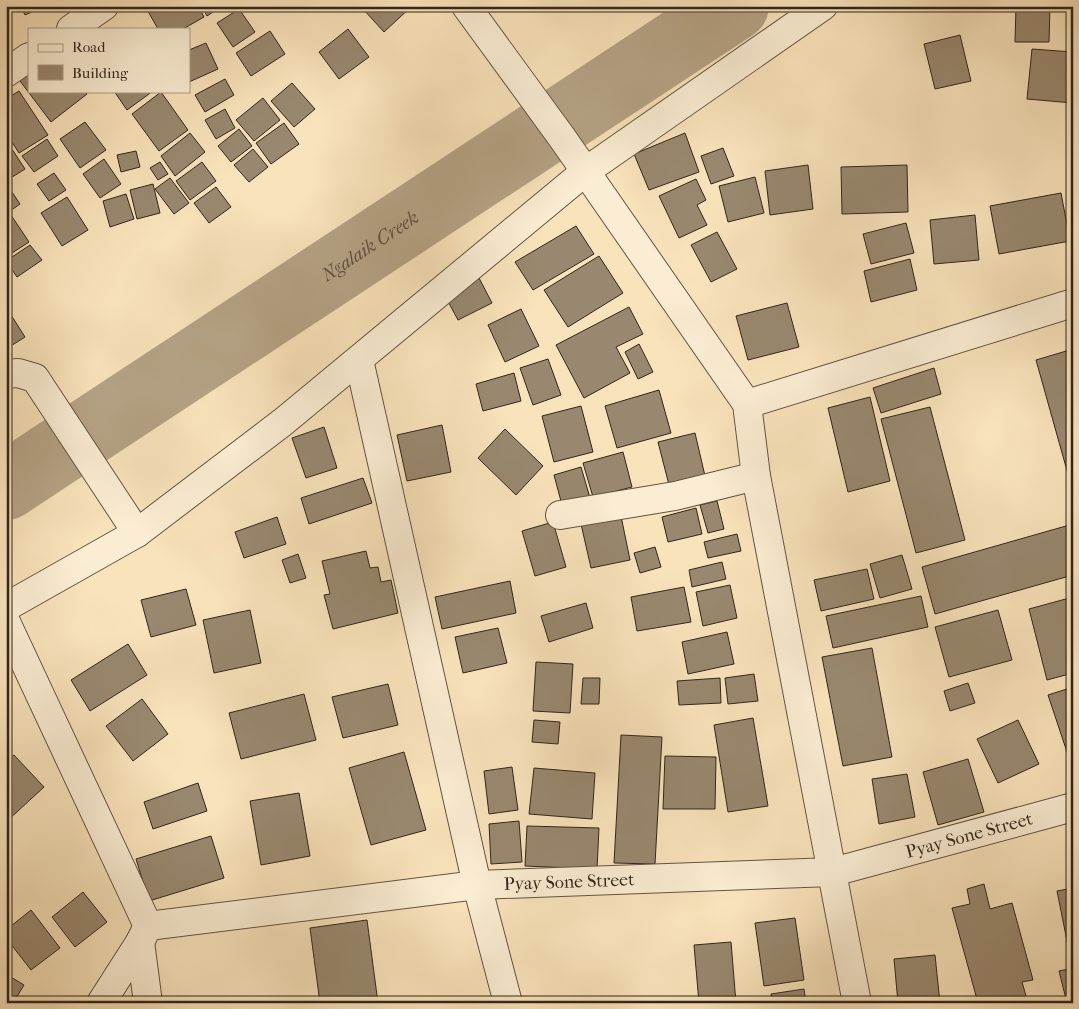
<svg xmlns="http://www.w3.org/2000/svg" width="1079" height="1009" font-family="'IM FELL French Canon',serif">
<rect width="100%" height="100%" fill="#f9e3bb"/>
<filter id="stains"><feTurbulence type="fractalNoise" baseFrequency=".004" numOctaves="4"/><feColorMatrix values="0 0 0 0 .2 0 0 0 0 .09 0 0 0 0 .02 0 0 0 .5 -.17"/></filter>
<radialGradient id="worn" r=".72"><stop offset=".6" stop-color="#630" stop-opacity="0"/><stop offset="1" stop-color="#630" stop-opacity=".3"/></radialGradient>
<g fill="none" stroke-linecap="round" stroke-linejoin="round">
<path stroke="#b5a285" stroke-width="68" id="s1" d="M6,486L735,6"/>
</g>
<path fill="#99886f" stroke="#31251d" d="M21,6H45L25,15Z
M145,6H198L204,17L183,29H158Z
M201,6H218L219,8L207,16Z
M366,6H412L384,32L363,9Z
M1016,6H1050L1049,42H1015Z
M239,9L255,32L233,47L217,23Z
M348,29L369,57L339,79L319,52Z
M270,31L285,54L251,76L236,53Z
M960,35L971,81L935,89L924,44Z
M206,43L218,69L189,82V50Z
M1032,49L1073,52V103L1027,99Z
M29,68V91H85L87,94L51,122L17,77Z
M225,79L234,95L205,112L195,95Z
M292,83L315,109L294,127L271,101Z
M19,91L48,135L19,153L6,133V99Z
M114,91H153L127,110Z
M161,92L188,130L159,151L132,114Z
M263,98L280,120L254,141L236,120Z
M225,109L235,128L216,139L205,120Z
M85,122L106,150L80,168L60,139Z
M284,123L299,144L271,164L256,143Z
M239,129L252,146L231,162L218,146Z
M190,133L205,152L175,176L161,156Z
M685,133L699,172L649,190L634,154Z
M47,139L58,156L34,172L22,156Z
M6,140L25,169L9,179L6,175Z
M723,148L734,176L711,184L701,156Z
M253,149L268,167L249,182L234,165Z
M136,151L140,167L121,172L117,155Z
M104,159L121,184L100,198L83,174Z
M160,162L168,174L158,180L150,168Z
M202,162L216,181L190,200L176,181Z
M808,165L813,209L770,215L765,171Z
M907,165L908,212L842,214L841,167Z
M54,173L66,190L49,201L37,184Z
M755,177L764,213L728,222L719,186Z
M170,178L189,203L174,214L155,189Z
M696,179L706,200L697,205L707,225L679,238L659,196Z
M153,184L160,213L137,219L130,190Z
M8,186L20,204L6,214V188Z
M216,187L231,207L209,223L194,203Z
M1061,193L1070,241L999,254L990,206Z
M126,194L134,219L110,227L103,201Z
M67,197L88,230L62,246L41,213Z
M11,215L29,242L6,257V219Z
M975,215L979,260L934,264L930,220Z
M906,223L914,253L871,264L863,234Z
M576,226L594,254L533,290L515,262Z
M717,232L737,269L711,282L691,245Z
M30,245L42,260L17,277L6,261Z
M599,256L623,293L568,327L544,290Z
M910,259L917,290L871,302L864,271Z
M478,276L492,303L458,320L444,294Z
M787,303L799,347L748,360L736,316Z
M6,307L25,337L6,349Z
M629,307L643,334L616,347L630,373L584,398L556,345Z
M521,309L539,346L505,362L488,325Z
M639,344L653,372L638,379L625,352Z
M1073,349V492L1036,360Z
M548,359L561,395L533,405L520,368Z
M934,368L941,394L881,413L873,388Z
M514,373L521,401L483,411L476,384Z
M659,390L671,433L617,448L605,406Z
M870,397L890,481L848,492L828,408Z
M581,406L593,452L554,462L542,416Z
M930,407L965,540L916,553L881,419Z
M442,425L451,472L407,481L397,435Z
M324,427L337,468L306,478L292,438Z
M505,429L543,466L516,495L478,458Z
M695,433L705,476L669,485L658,442Z
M623,452L632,487L593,497L583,463Z
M581,467L590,498L562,505L554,475Z
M363,478L372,503L309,524L301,498Z
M717,501L724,529L708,533L700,505Z
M696,508L702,534L668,542L662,517Z
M621,516L630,560L591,568L581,524Z
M277,517L286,544L244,558L235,532Z
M553,522L566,567L535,576L522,531Z
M1073,524V575L935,614L922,567Z
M737,534L741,551L708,558L704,542Z
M655,547L661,567L640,573L634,553Z
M366,551L370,568L378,567L381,582L391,580L398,613L333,629L324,595L330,594L322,561Z
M298,554L306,578L290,583L282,560Z
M902,555L912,589L880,598L870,564Z
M722,562L726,579L692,587L689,570Z
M867,569L874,599L821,611L814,580Z
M510,581L516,613L442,629L435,597Z
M730,585L737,618L703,626L696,592Z
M684,587L691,622L637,631L631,597Z
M186,589L196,625L151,637L141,600Z
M921,596L928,627L833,648L826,616Z
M1073,597V673L1047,680L1029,609Z
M586,603L593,628L549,642L541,616Z
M250,610L261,663L214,673L203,620Z
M998,610L1012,660L949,677L935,627Z
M498,628L507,663L463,673L455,637Z
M727,632L734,664L688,674L682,642Z
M128,644L147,675L90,711L71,680Z
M872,648L892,757L843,766L822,657Z
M536,662L573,664L570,713L533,711Z
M754,674L758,701L728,704L725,678Z
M583,678H600L599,704H581Z
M720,678L721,703L679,705L677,681Z
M968,683L975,703L950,711L944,691Z
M388,684L398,725L343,738L332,697Z
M1073,687V757L1069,758L1048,695Z
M304,694L316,740L241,759L229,713Z
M142,699L168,734L133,761L106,726Z
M753,718L768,806L728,812L714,725Z
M534,720L560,722L558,744L532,742Z
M1018,720L1039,764L998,783L977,739Z
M621,735L662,737L655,864L614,863Z
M404,752L426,830L371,845L349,768Z
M14,755L44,787L6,822V762Z
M665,756L716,757L715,809H663Z
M968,759L984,812L938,825L923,772Z
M512,767L518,810L489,814L484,771Z
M534,768L595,773L592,819L529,814Z
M907,774L915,817L879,824L872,779Z
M198,783L207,811L153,829L144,802Z
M299,793L310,856L261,865L250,801Z
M519,821L522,862L491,864L489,824Z
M527,826L599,828L597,869L525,866Z
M211,836L224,878L149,901L136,859Z
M984,884L990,909L1012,903L1033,980L1022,982L1028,1003H994L993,999L978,1003L952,908L970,904L967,889Z
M1073,888V945L1068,946L1057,891Z
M83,892L107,922L75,947L52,917Z
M31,910L60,948L31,970L6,938V930Z
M795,918L804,980L764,986L755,923Z
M367,920L378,1003H320L310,928Z
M731,942L736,1003H699L694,945Z
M935,955L940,1003H898L894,959Z
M1073,968V1003H1067L1059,971Z
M6,974L24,985L13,1003H6Z
M804,989L806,1003H772L771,994Z"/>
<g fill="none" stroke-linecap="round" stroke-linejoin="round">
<g stroke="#635444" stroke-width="30">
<g id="minor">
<path d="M466,6L563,139L747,404L756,476L857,1003"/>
<path d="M71,29L104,6"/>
<path d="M6,73L29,57"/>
<path d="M359,360L477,885L508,1003"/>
<path d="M6,374L18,373L35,378L137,533"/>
<path d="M747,404L1073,303"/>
<path d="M560,515L675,496L756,476"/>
<path d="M6,607L137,533L283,422L586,171L823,6"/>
<path d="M6,622L148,926"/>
<path d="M140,942L148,1003"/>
<path id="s2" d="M101,1003L140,942L148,926L477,885L833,872L1073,807"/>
</g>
</g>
<use href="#minor" stroke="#fbedd3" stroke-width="28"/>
</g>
<g text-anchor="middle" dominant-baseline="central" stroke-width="5" stroke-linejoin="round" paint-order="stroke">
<g font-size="18" fill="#31251d" stroke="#fbedd3">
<text stroke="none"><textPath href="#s2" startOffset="919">Pyay Sone Street</textPath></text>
<text stroke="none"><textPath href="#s2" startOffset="514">Pyay Sone Street</textPath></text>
</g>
<g font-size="19" font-style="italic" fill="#5f5141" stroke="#fbedd3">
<text stroke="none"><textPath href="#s1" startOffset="436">Ngalaik Creek</textPath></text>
</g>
</g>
<rect width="1079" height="1009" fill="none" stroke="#f9e3bb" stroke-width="25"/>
<rect x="8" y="8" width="1064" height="994" fill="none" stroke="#31251d" stroke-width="2.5"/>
<rect x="12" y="12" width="1054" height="984" fill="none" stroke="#31251d"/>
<rect x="28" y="28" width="162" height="65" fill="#fbedd3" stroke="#aa9d8a"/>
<rect x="38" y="44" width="25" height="8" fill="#fbedd3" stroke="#aa9d8a"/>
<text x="72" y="52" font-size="15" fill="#31251d">Road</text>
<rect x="38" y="65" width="25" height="15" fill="#99886f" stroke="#aa9d8a"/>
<text x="72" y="78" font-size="15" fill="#31251d">Building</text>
<rect width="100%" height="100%" filter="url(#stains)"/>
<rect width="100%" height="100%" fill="url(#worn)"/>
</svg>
